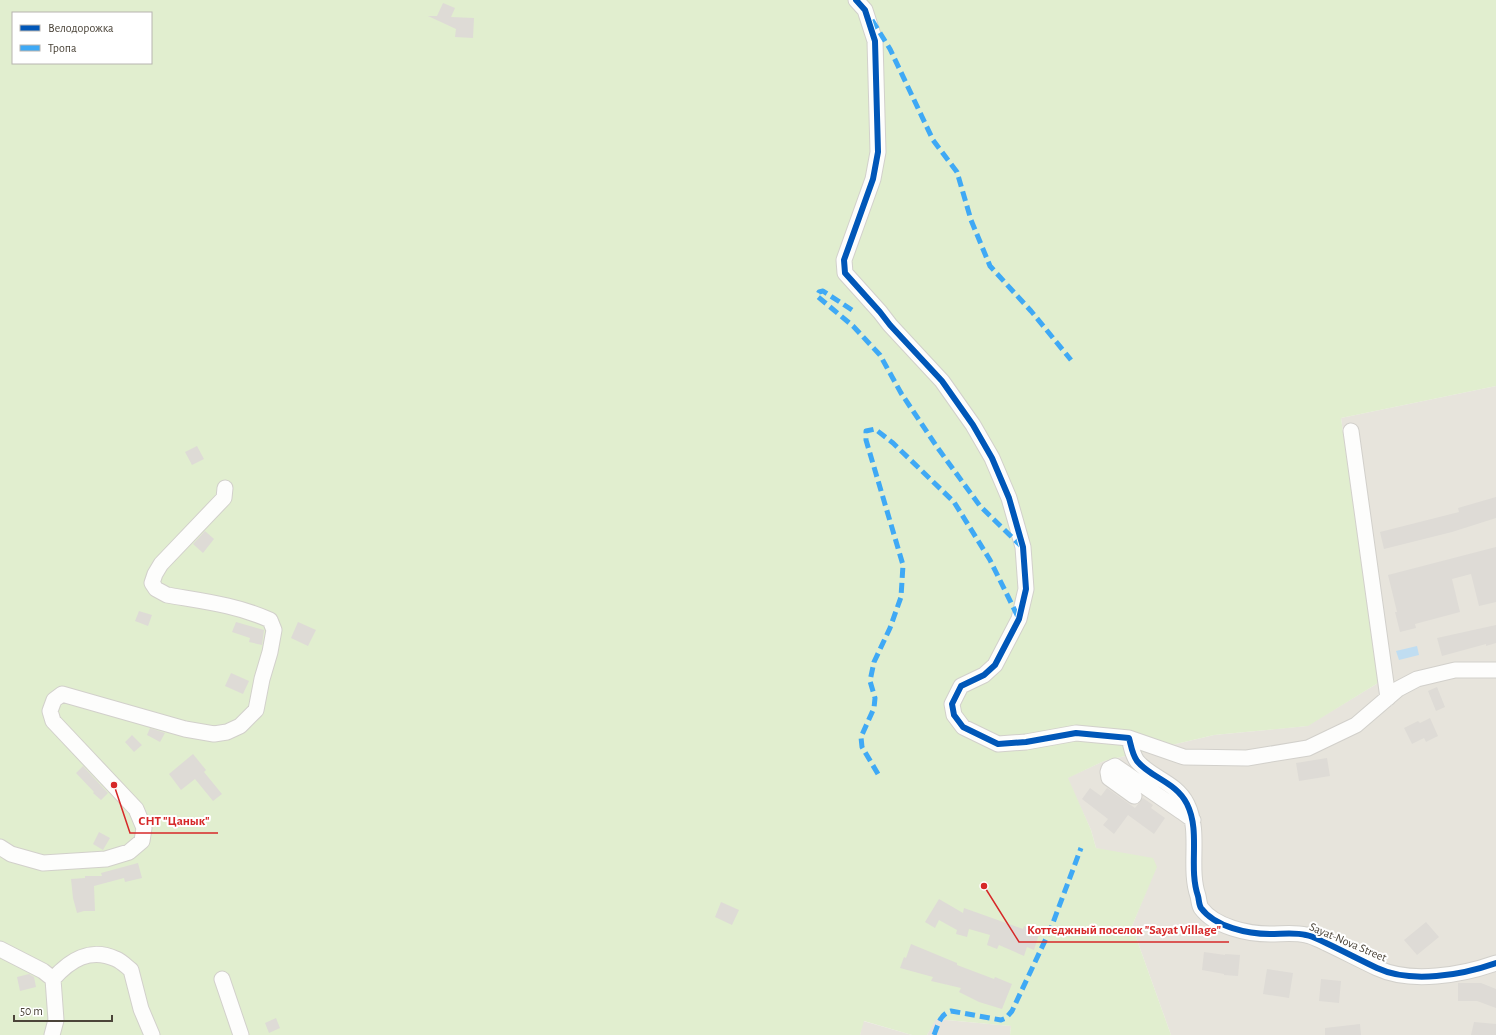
<svg xmlns="http://www.w3.org/2000/svg" width="1496" height="1035" font-family="'Alegreya Sans',sans-serif">
<rect width="100%" height="100%" fill="#f4f2ee"/>
<path fill="#e7e4dc" d="M1496,386V1035H1171L1132,926L1156,867L1096,848L1091,830L1067,778L1104,761L1214,735L1307,726L1378,683L1341,418Z
M935,1019L1011,1026L1010,1035H927Z
M863,1021L912,1035H860Z"/>
<path fill="#e1eecf" fill-rule="evenodd" d="M0,0H1496V386L1341,418L1378,683L1308,726L1214,735L1104,761L1068,778L1091,830L1096,848L1153,858L1157,867L1132,926L1171,1035H1010L1011,1026L936,1019L927,1035H912L864,1021L860,1035H0ZM13,13H151V63H13Z"/>
<path fill="#c0ddf1" d="M1417,646L1419,655L1399,660L1396,651Z"/>
<path fill="#dedbd6" d="M443,3L455,8L451,17L474,18L473,38L455,37L456,29L428,16H437Z
M197,446L204,459L192,465L185,452Z
M1496,497V518L1452,532L1384,549L1380,532L1459,512L1458,508Z
M205,531L214,539L203,553L193,544Z
M1496,547V602L1479,606L1471,574L1452,579L1460,612L1415,624L1416,628L1400,632L1395,612H1397L1388,575Z
M139,611L152,615L148,626L135,621Z
M236,622L264,630L262,645L249,642L250,638L232,632Z
M298,622L316,630L308,646L291,638Z
M1496,625V643L1486,646V644L1442,656L1437,638Z
M231,673L249,681L243,694L225,686Z
M1437,687L1445,707L1436,711L1428,691Z
M1430,718L1438,736L1426,742L1424,738L1412,744L1404,728L1418,721L1420,723Z
M150,728L165,733L160,742L147,735Z
M132,735L142,745L134,752L125,742Z
M193,754L206,770L204,772L222,794L213,801L195,779L181,790L169,774Z
M1327,758L1330,776L1299,781L1296,763Z
M83,766L108,793L101,800L93,793L94,792L76,773Z
M1090,788L1101,796L1107,788L1135,808L1143,798L1153,805L1151,808L1165,818L1154,834L1128,815L1114,834L1103,825L1108,819L1082,799Z
M99,832L110,838L103,850L93,844Z
M138,863L142,878L125,882L124,878L94,886L95,911H84L77,913L73,898L71,879L85,878V876H102L101,873Z
M939,899L963,913L964,908L1023,929L1024,926L1039,934L1034,950L1027,947L1024,956L999,945L997,949L987,945L990,935L969,929L967,937L956,934L957,930L939,920L935,928L925,922Z
M721,902L739,910L732,925L715,917Z
M1426,922L1439,937L1417,955L1404,940Z
M911,944L957,963V965L994,979L995,977L1012,984L1002,1009L979,1002L959,992L961,988L931,981L933,977L900,968L904,957L906,958Z
M1204,952L1225,955V954L1240,955L1238,976L1224,975V974L1202,970Z
M1267,969L1293,973L1289,998L1263,994Z
M29,974L34,977L36,987L20,991L17,977Z
M1321,979L1341,981L1339,1003L1319,1001Z
M1458,983H1481L1496,989V1008L1477,1001H1458Z
M276,1018L280,1028L269,1033L265,1023Z
M1474,1022L1496,1024V1035H1471Z
M1360,1024L1361,1035H1325V1028Z"/>
<g fill="none" stroke-linecap="round" stroke-linejoin="round">
<g stroke="#d2d0cb" stroke-width="17">
<path id="minor" d="M856,0L865,10L875,41L878,152L873,179L844,260L845,273L880,312L890,325L942,381L973,425L992,458L1009,498L1023,547L1026,589L1019,619L995,665L984,675L961,686L952,704L954,715L963,727L998,744L1026,742L1076,733L1129,738L1184,757L1247,758L1308,748L1356,725L1398,689L1417,679L1455,670H1496
M1351,431L1388,698
M1129,738C1131,745 1132,754 1137,761C1151,778 1176,782 1187,804C1201,832 1188,867 1198,896C1199,900 1199,905 1201,908C1215,927 1248,934 1270,934C1282,934 1294,932 1306,935C1313,936 1319,940 1326,943C1343,951 1360,960 1377,968C1411,984 1462,975 1496,963
M1134,796L1109,778L1108,772L1109,769L1115,766L1182,812L1193,820
M0,847L11,854L43,863L106,859L129,852L142,841L144,828L136,809L53,721L50,711L54,700L62,694L185,729L214,734L227,732L240,726L256,710L262,679L270,652L274,630L270,620C237,605 201,601 167,595L156,589L152,583L155,574L161,564L224,498L225,488
M0,949L43,971L53,979L56,1020L52,1035
M53,979C70,960 90,947 116,959C121,961 126,966 131,970L141,1009L152,1035
M222,979L241,1035"/>
</g>
<use href="#minor" stroke="#fdfdfc" stroke-width="15"/>
<path stroke="#3fa9f5" stroke-width="5" stroke-dasharray="10 5" stroke-linecap="butt" d="M872,20L890,49L933,140L957,172L971,220L990,266L1031,311L1071,360
M852,310L823,291L819,292L817,296L853,326L880,355L901,393L937,447L980,506L1021,546
M878,774L862,747L861,737L874,708L875,698L870,681L874,662L890,628L901,597L903,565L866,440V431L875,429L893,443L954,502L990,560L1019,619
M934,1035C938,1025 940,1014 951,1011L1001,1020L1006,1018L1012,1011L1051,928L1081,848"/>
<g stroke="#fff" stroke-width="8">
<path id="cycleway" d="M856,0L865,10L875,41L878,152L873,179L844,260L845,273L880,312L890,325L942,381L973,425L992,458L1009,498L1023,547L1026,589L1019,619L995,665L984,675L961,686L952,704L954,715L963,727L998,744L1026,742L1076,733L1129,738C1131,745 1132,754 1137,761C1151,778 1176,782 1187,804C1201,832 1188,867 1198,896C1199,900 1199,905 1201,908C1215,927 1248,934 1270,934C1282,934 1294,932 1306,935C1313,936 1319,940 1326,943C1343,951 1360,960 1377,968C1411,984 1462,975 1496,963"/>
</g>
<use href="#cycleway" stroke="#0057b8" stroke-width="6"/>
</g>
<g text-anchor="middle" dominant-baseline="central" stroke-width="4" stroke-linejoin="round" paint-order="stroke">
<g font-size="12" fill="#4b4439" stroke="#fff">
<text transform="translate(1348 942) rotate(23)">Sayat-Nova Street</text>
</g>
</g>
<path fill="none" stroke="#d62828" stroke-width="1.5" d="M114 785L130 833H218M984 886L1019 942H1229"/>
<g fill="#d62828" stroke="#fff" stroke-width="1.5">
<circle cx="114" cy="785" r="4"/>
<circle cx="984" cy="886" r="4"/>
</g>
<g font-size="13" text-anchor="middle" font-weight="bold" fill="#d62828" stroke="#fff" stroke-width="4" stroke-linejoin="round" paint-order="stroke">
<text x="174" y="825">СНТ "Цанык"</text>
<text x="1124" y="934">Коттеджный поселок "Sayat Village"</text>
</g>
<rect x="12" y="12" width="140" height="52" fill="#ffffff" stroke="#b7b4b0"/>
<rect x="20" y="25" width="20" height="6" fill="#0057b8" stroke="#b7b4b0"/>
<text x="48" y="32" font-size="12" fill="#4b4439">Велодорожка</text>
<rect x="20" y="45" width="20" height="6" fill="#3fa9f5" stroke="#b7b4b0"/>
<text x="48" y="52" font-size="12" fill="#4b4439">Тропа</text>
<path d="M14 1015v6h98v-6" fill="none" stroke="#4b4439" stroke-width="2"/>
<text x="20" y="1015" font-size="12" fill="#4b4439" stroke="#ffffff" stroke-width="3" paint-order="stroke">50 m</text>
</svg>
